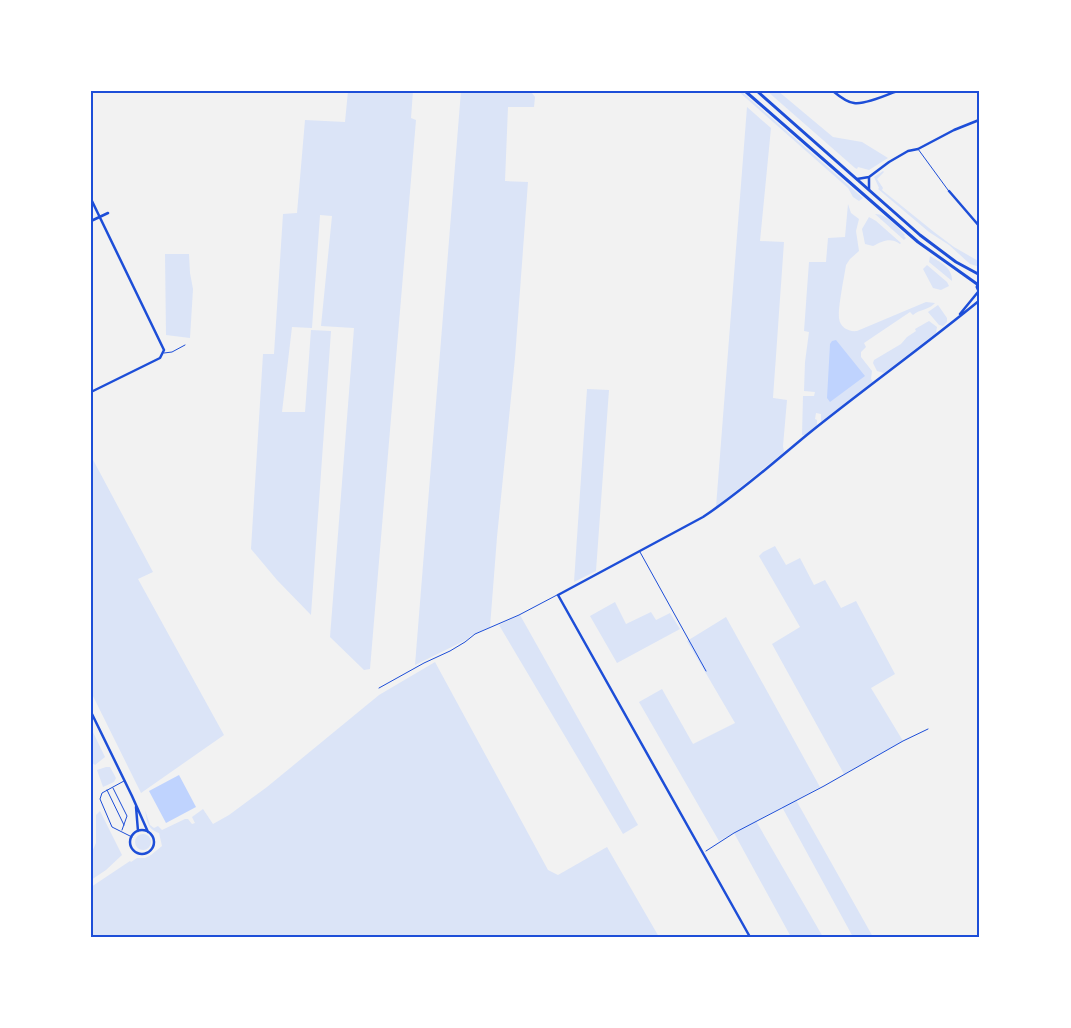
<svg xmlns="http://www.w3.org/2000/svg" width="1071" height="1028" font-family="'Sofia Sans Condensed',sans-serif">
<rect width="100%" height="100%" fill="#f2f2f2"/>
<path fill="#dbe4f7" d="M348,91H413L411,118L416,120L370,669L364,670L330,637L354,328L321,326L332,216L320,215L312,328L292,327L282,412H305L311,330L331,331L311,615L277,580L251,549L263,354H274L283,214L297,213L305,120L345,122Z
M461,91H535L532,93L535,97L534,107H508L505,181L528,182L515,358L497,537L490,627L472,635L466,640L415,665Z
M738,91H741L863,198L859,201L853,197L848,188Z
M767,91H778L833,137L862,142L888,158L869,170L858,167L857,169L855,168Z
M747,107L771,128L760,241L784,242L773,398L787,400L783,446L784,452L716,507Z
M883,171L884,172L877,179L883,188L882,190L934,232L954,247L980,262V267L970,264L949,245L929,232L878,189L879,188L874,177Z
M848,204L851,213L859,219L856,231L859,251L850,259L846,265C844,278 838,307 839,318C840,328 849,332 857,331L926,302L935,303C929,310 920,309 913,315L910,312L864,343L866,347L861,352V357L872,371L871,379L873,382L821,422V414L816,413L815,419L817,420V425L805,435H802L803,396H814L815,392L804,391L805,362L809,332L804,331L809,262H826L828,238L845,237Z
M875,214C887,214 897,227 905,235L904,236L906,238L904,240Z
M869,217L876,221L901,243L900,244C890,237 883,241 873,246L865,244L862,229Z
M165,254H189L190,273L193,289L190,338L166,335Z
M930,256C940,262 953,268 952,281L929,262Z
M927,265L947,282L949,286L941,290L933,288L923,269Z
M938,305L947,318V322L943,326L939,325L928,312Z
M929,321L937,327L936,333L884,373L877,371L873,363L874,360L901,344L907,337L916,331L915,329Z
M587,389L609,390L596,571L574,582Z
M91,456L153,572L138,579L224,735L141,793L91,692Z
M775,546L786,565L800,558L814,585L825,580L841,608L856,601L895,674L871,688L903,741L844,774L772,644L800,627L759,556L763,552Z
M615,602L626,624L651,612L656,620L670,613L680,629L617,663L590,616Z
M520,615L638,825L623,834L499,625Z
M726,617L820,787L796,800L873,937H853L782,807L756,821L823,937H791L734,833L719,841L639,702L662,689L693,744L735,723L687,641Z
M435,662L548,870L558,875L607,847L659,937H91V887L130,861L131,862L137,858H145L151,855L162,846L159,833C147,829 147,821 145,810L150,825L154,828L158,826L162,830L185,819H188L192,824L195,823L192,817L203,809L213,824L229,815L267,787L379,695Z
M91,728L105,757L95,765L91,762Z
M106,767H110L116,778L114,782L103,787L97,770Z
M100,811L122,855L106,870L91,880V854L96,843V815Z
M135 842a8 8 0 1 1 16 0a8 8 0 1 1-16 0Z"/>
<path fill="#bfd3fe" d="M836,340L865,376L830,402L827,398L830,344L832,341Z
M179,775L196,807L166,823L149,791Z"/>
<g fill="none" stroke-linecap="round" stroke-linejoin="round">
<path stroke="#1d4ed8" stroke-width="1" d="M706,851L734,833L824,786L903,741L928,729"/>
<path stroke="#1d4ed8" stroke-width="1" d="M918,149L948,190
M164,353L172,352L185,345
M640,552L706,671
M379,688L424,663L450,651L465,642L475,634L519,615L557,595
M124,781L102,793L100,799L112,827L132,837
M113,788L127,816L122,830
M107,790L124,825"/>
<path stroke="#1d4ed8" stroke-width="2.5" d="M833,91C839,96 846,102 854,103C865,105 887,95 897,91
M869,177V189
M857,179L869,177L889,162L908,151L918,149L954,130L979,120L980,121
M949,191L980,227
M91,199L164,350L160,358L91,392
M91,221L108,213
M960,314L978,292
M91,712L132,796L148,832
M136,807L138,831
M130 842a12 12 0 1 1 24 0a12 12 0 1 1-24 0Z
M750,937L558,595L703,517C741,492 774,462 808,434C865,388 924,346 980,300"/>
<path stroke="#1d4ed8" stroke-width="3" d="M745,91L918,242L977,284
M757,91L920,235L956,262L980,275
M980,279L977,287L980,294"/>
</g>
<rect width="1071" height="1028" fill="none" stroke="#ffffff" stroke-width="185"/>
<rect x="92" y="92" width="886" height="844" fill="none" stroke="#1d4ed8" stroke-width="2"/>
</svg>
